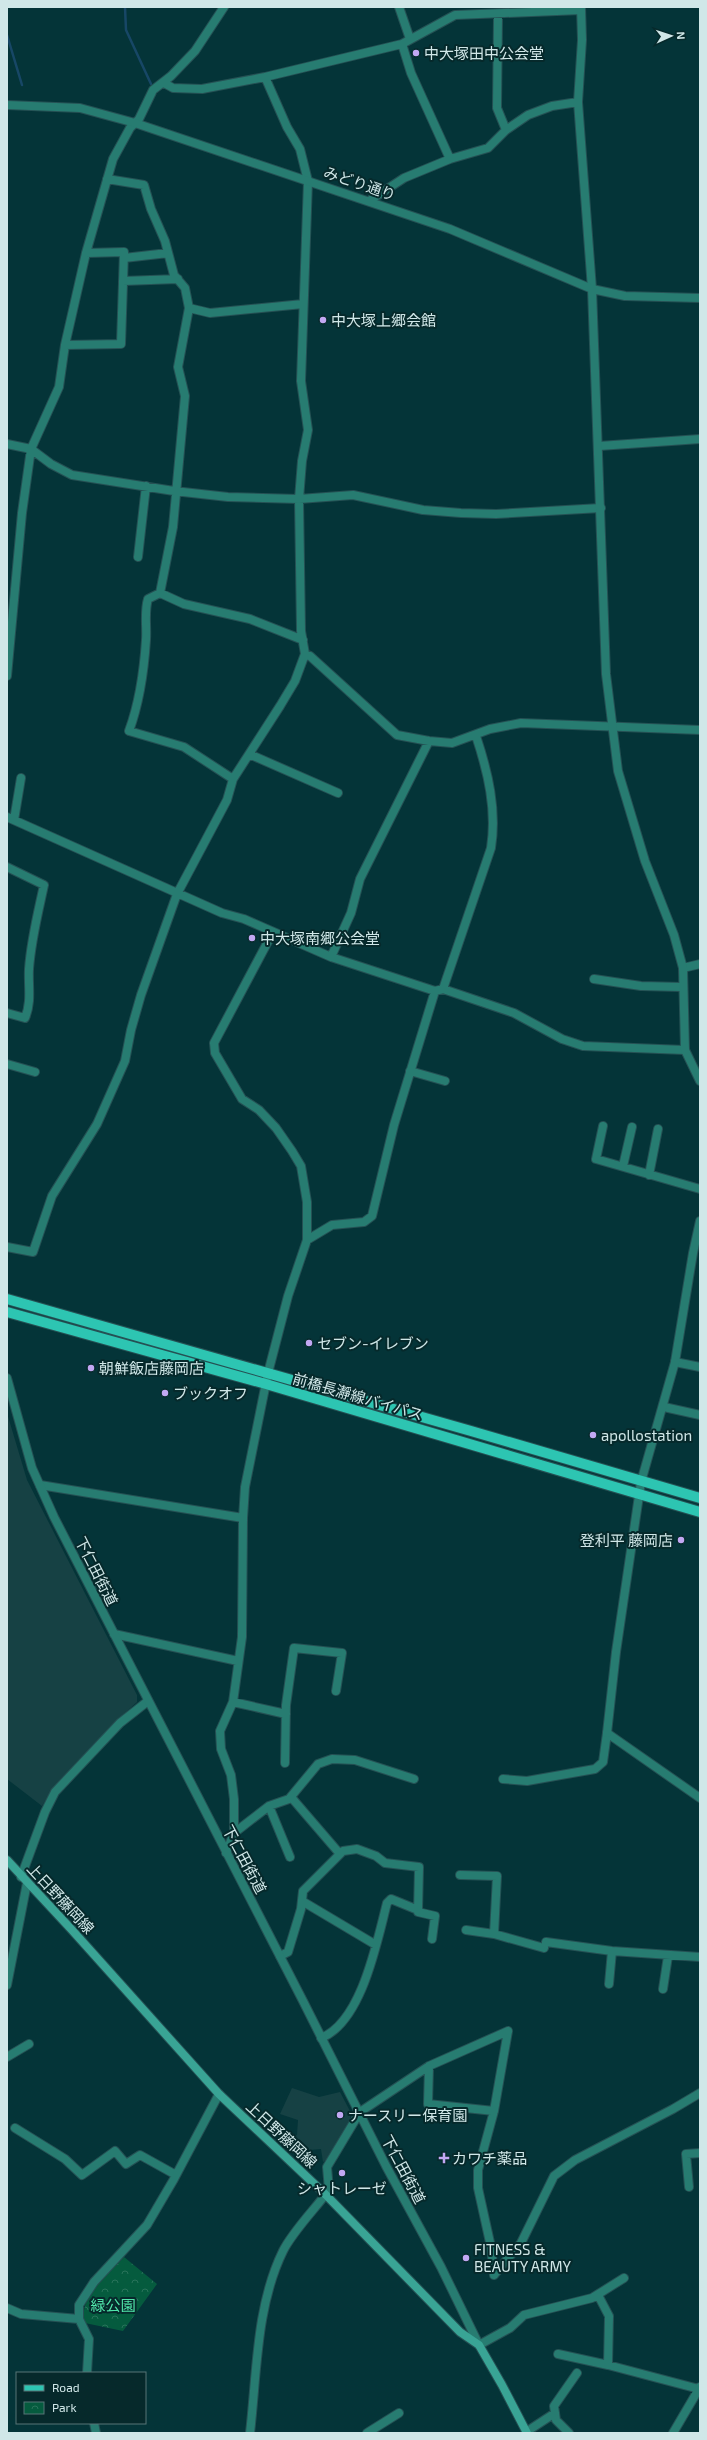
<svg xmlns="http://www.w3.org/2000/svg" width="707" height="2440" font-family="'Exo 2','Noto Sans JP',sans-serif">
<defs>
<pattern id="park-crowns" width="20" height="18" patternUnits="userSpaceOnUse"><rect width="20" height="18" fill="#055b3e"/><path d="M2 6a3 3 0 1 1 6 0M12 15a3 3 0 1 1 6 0" fill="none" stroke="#28735a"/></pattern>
</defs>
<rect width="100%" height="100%" fill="#043438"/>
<path fill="#164144" d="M7,1413L27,1480L137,1695V1702L112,1725L51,1791L42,1806L7,1779Z
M292,2088L319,2097L340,2092L351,2113L349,2124L329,2158L323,2162L321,2149L298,2151L294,2154L282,2142L297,2135L298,2120L280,2114Z"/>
<path fill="url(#park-crowns)" d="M124,2257L157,2284L123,2331L85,2323C77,2298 108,2274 124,2257Z"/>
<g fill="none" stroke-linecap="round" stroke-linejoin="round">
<path stroke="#174766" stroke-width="2.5" d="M125,7L126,30L151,84
M7,35L22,85"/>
<g stroke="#255154" stroke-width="10">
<path id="minor" d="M399,7L410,39
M581,7L582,40L578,102L592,289
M498,15L497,108L506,130
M402,44L411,73L450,159
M164,83L173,88L202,89L265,77L402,44L455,15L581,10
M107,179L144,185L151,209L165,241L174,275L185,288L189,308L210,313L303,304
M369,201L404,178L450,159L488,148L506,130L528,115L552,106L578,102
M124,258L168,253
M123,281L178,279
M189,308L178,367L185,396L173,527L160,593L148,599C144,612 147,626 146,640C144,671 140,701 129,731L184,747L233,779
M65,345L121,344L124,252L86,253
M7,444L31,449L51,464L72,475L174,491L228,497L299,499L353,495L423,510L461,513L496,514L601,508
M599,446L700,439
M138,557L146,486
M160,593L184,604L250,619L303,640
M305,654L310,656L397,735L429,741L452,743L490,729L521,723L700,730
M7,676L22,513L31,449L59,387L65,345L86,253L113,159L130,128L139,119L153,90L171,76L195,51L224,7
M249,754L338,793
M7,817L222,913L244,919L331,957L435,991L443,989L514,1013L562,1039L583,1046L685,1050
M14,820L21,778
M7,867L44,885C38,913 31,940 29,969C28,985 32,1002 25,1018L7,1013
M331,957L351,913L360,879L429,741
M683,968L700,964
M594,979L641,986L682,987
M443,989L491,848C497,810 488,772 476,736
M7,1064L35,1072
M410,1071L445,1081
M603,1126L596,1159L700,1189
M623,1166L632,1127
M649,1175L658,1129
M307,1240L332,1225L364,1222L372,1216L394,1125L435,991
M7,1247L33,1252L52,1196L97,1124L125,1061L131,1030L141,995L177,894L227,800L233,779L280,706L295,681L305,654L301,631L299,499L302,461L308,430L301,381L308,181L300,149L287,127L265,77
M675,1362L700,1367
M664,1407L700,1415
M40,1485L243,1518
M114,1634L238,1661
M233,1702L286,1714
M285,1763L286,1705L294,1648L342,1653L336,1691
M503,1779L527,1781L595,1769L603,1762L607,1733L700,1798
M291,1797L340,1854
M269,1806L290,1857
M234,1833L269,1806L289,1799L318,1764L332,1759L355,1760L414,1779
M226,1853L234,1833V1799L231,1775L221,1749L220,1731L233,1702L242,1637L243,1518L245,1487L268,1373L288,1296L307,1240V1202L301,1166L292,1151L276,1128L259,1110L242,1099L215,1053L214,1043L273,932
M460,1875L497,1876L494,1934
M21,1877L45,1812L55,1792L120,1723L148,1701
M302,1901L376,1945
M466,1930L494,1934L544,1948
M546,1942L612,1951L700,1957
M280,1956L288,1952L301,1909L303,1891L343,1851L357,1849L376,1856L385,1863L419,1867L418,1912L435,1916L432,1939
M609,1984L612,1951
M7,1985L27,1883
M663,1989L668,1956
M321,2038C362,2022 377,1941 387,1903L391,1899L418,1910
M7,2057L29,2044
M429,2066L428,2104L494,2111
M15,2128L65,2159L82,2175L115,2151L126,2164L140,2155L176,2175
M689,2187L686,2154L700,2153
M494,2275L521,2243L554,2176L575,2160L673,2109L700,2093
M494,2275L491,2247L478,2188V2170L494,2111L508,2031
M598,2295L609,2316L608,2365
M7,2308L21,2314L79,2319
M479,2345L510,2328L524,2315L592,2298L624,2278
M558,2354L608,2365L699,2389
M87,2373L89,2339L79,2319V2305L94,2282L147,2225L174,2179L219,2094
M94,2423L96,2433
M526,2432L555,2413
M250,2433C257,2373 256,2306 283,2251C293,2231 315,2209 329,2190L327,2167L360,2112L429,2066L508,2031
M367,2433L399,2413
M569,2433L556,2420L554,2406L577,2373
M673,2433L700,2387"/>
</g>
<g stroke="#255154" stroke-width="10">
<path id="tertiary" d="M7,105L80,108L135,123L450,229L592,289L625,296L700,298
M592,289L606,674L618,771L645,861L674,935L683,968L685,1050L700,1081
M7,1378L32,1468L54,1517L303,2001L386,2166L441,2267L479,2345
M607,1733L616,1652L641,1482L675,1362L693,1253L700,1221"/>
</g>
<g stroke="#255154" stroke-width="10">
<path id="secondary" d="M7,1860L72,1930L219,2094L326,2195L460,2332L479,2345L502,2385L527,2433"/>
</g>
<g stroke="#255154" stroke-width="12">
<path id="primary" d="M7,1299L471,1431L700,1498
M7,1312L266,1384L700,1512"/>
</g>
<use href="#minor" stroke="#277c71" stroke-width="8"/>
<use href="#tertiary" stroke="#277c71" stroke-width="8"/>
<use href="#secondary" stroke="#39a495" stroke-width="8"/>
<use href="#primary" stroke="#2dc5b2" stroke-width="10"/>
</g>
<g fill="#c2a8f3" stroke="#06292b" stroke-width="1.5">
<circle cx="416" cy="53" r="4"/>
<circle cx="323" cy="320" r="4"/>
<circle cx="252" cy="938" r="4"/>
<circle cx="309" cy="1343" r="4"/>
<circle cx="91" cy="1368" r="4"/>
<circle cx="165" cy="1393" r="4"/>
<circle cx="593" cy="1435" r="4"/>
<circle cx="681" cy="1540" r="4"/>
<circle cx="340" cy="2115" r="4"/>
<path d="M442 2152h4v4h4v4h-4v4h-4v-4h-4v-4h4z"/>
<circle cx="342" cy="2173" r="4"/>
<circle cx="466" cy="2258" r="4"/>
</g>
<g text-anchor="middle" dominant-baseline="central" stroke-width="4" stroke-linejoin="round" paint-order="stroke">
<g font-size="15" fill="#d0e7e8" stroke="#06292b" text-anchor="start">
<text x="424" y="53">中大塚田中公会堂</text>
<text x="331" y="320">中大塚上郷会館</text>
<text x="260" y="938">中大塚南郷公会堂</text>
<text x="317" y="1343">セブン-イレブン</text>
<text x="99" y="1368">朝鮮飯店藤岡店</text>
<text x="173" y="1393">ブックオフ</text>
<text x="601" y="1435">apollostation</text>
<text x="673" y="1540" text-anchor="end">登利平 藤岡店</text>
<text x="348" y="2115">ナースリー保育園</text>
<text x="452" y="2158">カワチ薬品</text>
<text x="342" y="2188" text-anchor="middle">シャトレーゼ</text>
<text x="474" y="2249">FITNESS &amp;<tspan x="474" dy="17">BEAUTY ARMY</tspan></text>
</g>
<g font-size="15" fill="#d0e7e8" stroke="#06292b">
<text transform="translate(360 183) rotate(19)">みどり通り</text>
<text transform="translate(358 1396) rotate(16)">前橋長瀞線バイパス</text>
<text transform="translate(97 1571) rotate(63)">下仁田街道</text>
<text transform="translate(245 1859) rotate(62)">下仁田街道</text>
<text transform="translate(61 1898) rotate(47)">上日野藤岡線</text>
<text transform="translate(282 2134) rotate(43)">上日野藤岡線</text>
<text transform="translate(404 2169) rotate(62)">下仁田街道</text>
</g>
<g font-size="15" fill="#51e6aa" stroke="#06292b">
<text x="113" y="2305">緑公園</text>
</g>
</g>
<rect width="707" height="2440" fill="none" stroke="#d0e7e8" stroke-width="16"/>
<rect x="16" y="2372" width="130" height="52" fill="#06292b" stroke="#577577"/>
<rect x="24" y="2385" width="20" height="6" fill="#2dc5b2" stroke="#577577"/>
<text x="52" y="2392" font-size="12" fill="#d0e7e8">Road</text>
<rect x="24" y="2402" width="20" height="12" fill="url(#park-crowns)" stroke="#577577"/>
<text x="52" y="2412" font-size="12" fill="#d0e7e8">Park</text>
<g transform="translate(671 36) rotate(87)" stroke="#06292b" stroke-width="3" paint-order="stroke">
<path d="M0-3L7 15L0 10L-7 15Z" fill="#d0e7e8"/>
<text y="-6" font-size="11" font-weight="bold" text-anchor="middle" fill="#d0e7e8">N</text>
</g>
</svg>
